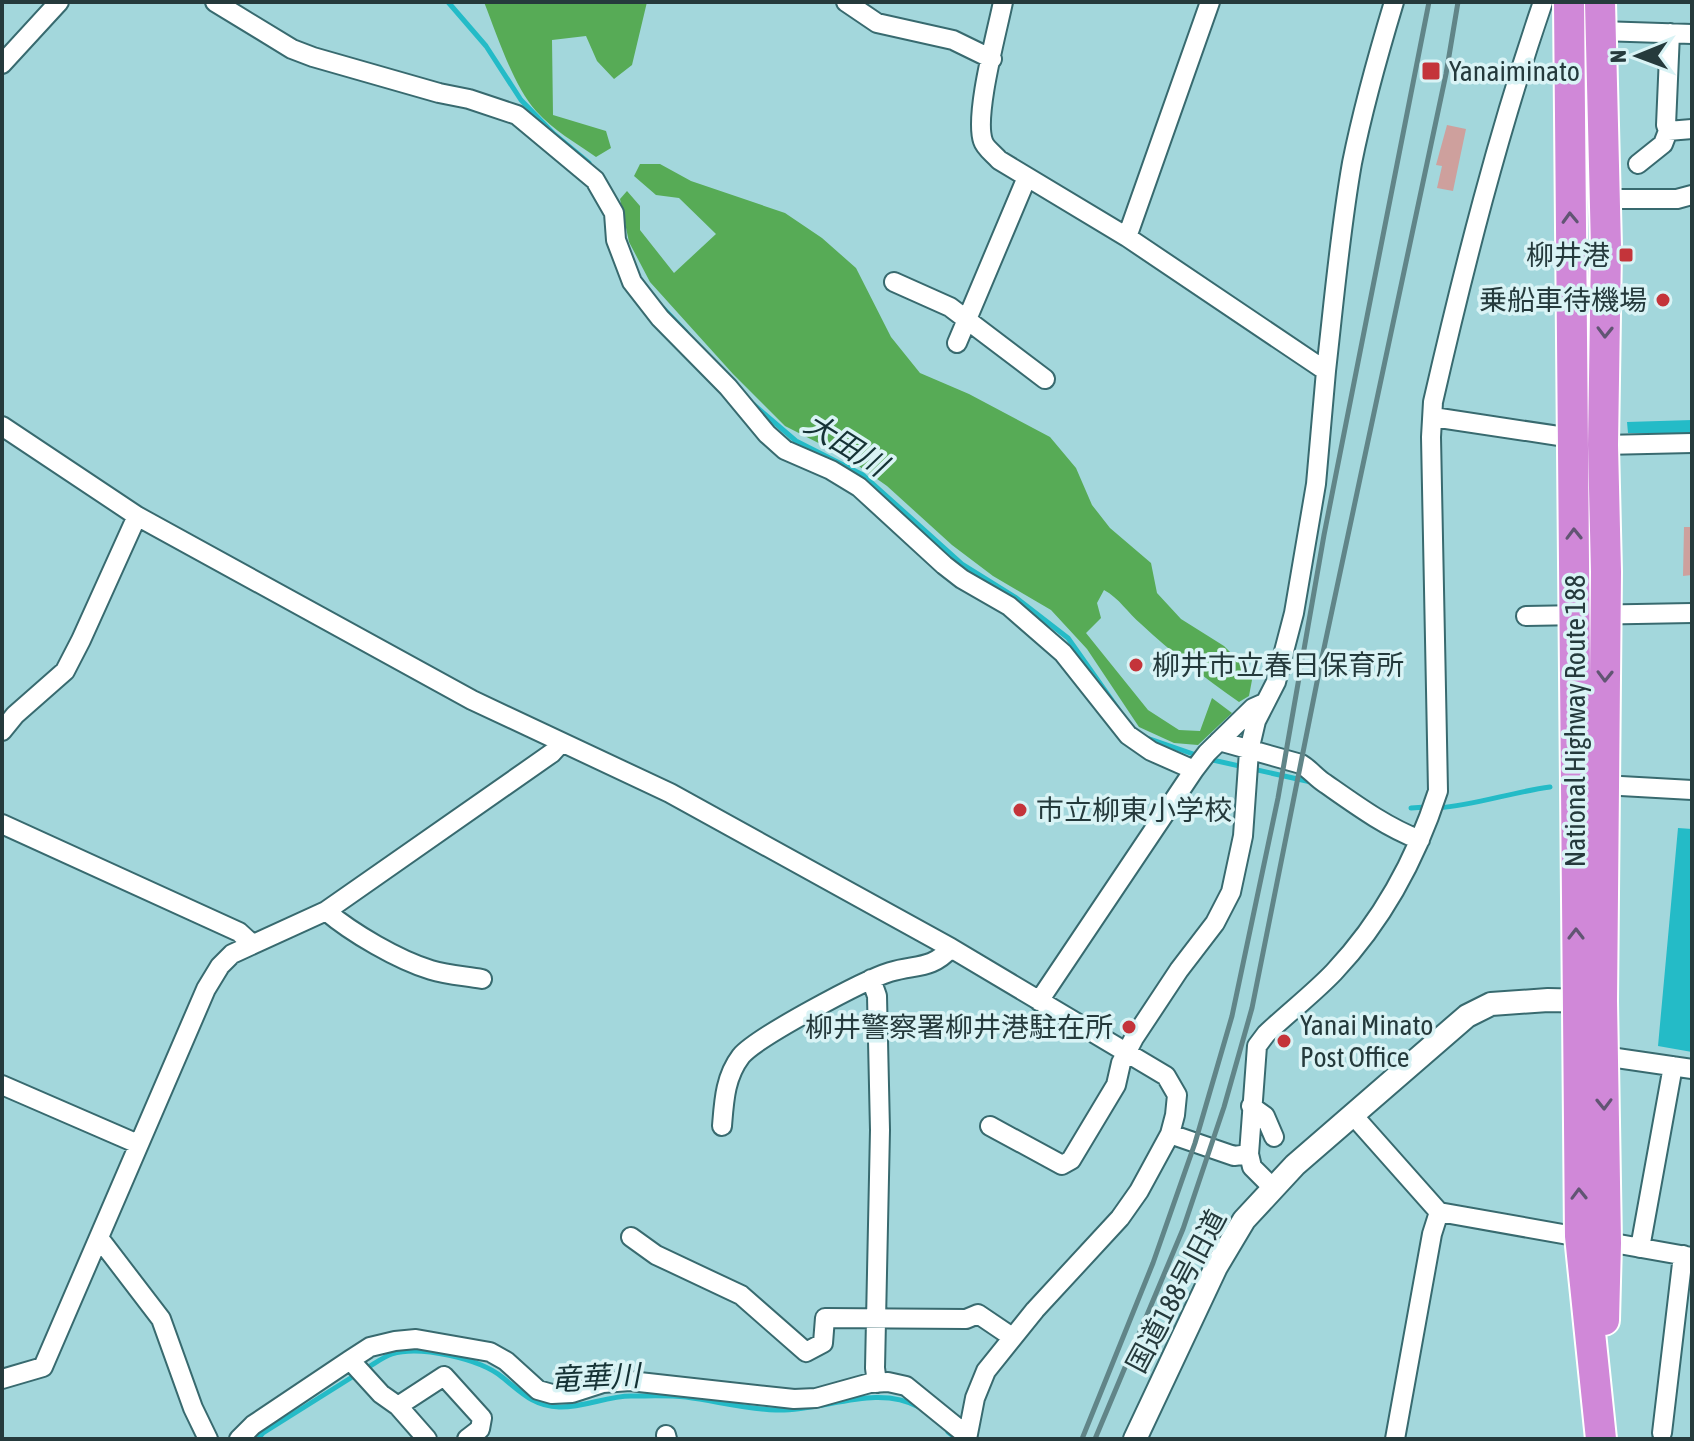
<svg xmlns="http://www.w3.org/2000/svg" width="1694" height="1441" font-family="'Asap Condensed','Noto Sans JP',sans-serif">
<rect width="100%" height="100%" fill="#a3d7dc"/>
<path fill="#57ab56" d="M484,2H647L632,65L614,79L597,61L586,36L552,40L553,115L606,131L611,148L596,157C576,143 553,130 536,111C513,85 497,35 484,2Z
M640,164H660L691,181L785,213L822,238L856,268L891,337L920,373L969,394L1050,437L1076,468L1092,505L1110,528L1151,563L1157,593L1181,619L1224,646L1250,672L1252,680L1249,696L1239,702C1205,678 1171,652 1141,624C1128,613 1119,598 1104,590L1097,603L1101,618L1086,633L1148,710L1179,730L1200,731L1212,698L1232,713L1198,745L1174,743L1139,727L1087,649L1051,610L993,576L952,545L887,486L846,457L785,426L733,374L650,282L629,242L620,199L627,191L640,206V230L674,273L716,234L679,198L656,195L634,176Z"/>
<path fill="#24bbc7" d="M1692,420V434L1628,433L1627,422Z
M1678,828L1692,829V1052L1658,1046Z"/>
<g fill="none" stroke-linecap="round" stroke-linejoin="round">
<path stroke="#24bbc7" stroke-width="5" d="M448,2L486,46L521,100L554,134L589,163
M663,308L686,332
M753,404L796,441L863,475L962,564L1015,597L1068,638L1118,709
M1144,737L1199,756
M1208,759L1311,782
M1411,808L1426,807
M1438,808C1476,805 1512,792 1550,787
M365,1369C374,1364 383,1357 392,1354C420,1345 480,1359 502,1377C521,1392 533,1406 559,1407C583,1408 607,1396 631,1396C649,1396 668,1395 686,1397C716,1401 746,1409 776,1410C823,1412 875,1383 919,1407
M948,1432L957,1439
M258,1439L263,1433L357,1374"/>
</g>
<path fill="#cea09d" d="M1447,125L1466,129L1453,191L1437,188L1442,166L1436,165Z
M1684,527H1692V575L1683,576Z"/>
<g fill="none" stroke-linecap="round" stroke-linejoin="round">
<g stroke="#386a6f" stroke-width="22">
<path id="minor" d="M215,2L292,49L313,57L439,93L469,99L517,115L595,180L614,213L616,240L632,282L660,318L728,387L767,434L785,450L831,470L859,487L944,565L962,579L1009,606L1063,653L1128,735L1151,751L1194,770
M846,2L877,23L953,40L992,59
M1600,31L1692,34
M1670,33L1666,125L1668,131L1692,129
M2,64L59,2
M1638,164L1663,144L1668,131
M1606,199H1677L1692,195
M1127,237L1210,2
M894,282L950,307L1045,379
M957,343L1027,177
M1326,371C1334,301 1340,231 1352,163C1363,108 1378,55 1394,2
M1433,417L1572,438
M2,426L137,516L472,700L670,793L951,948L1166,1076L1177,1095L1175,1115L1170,1134L1139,1191L1120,1218L1035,1310L986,1371L975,1398L967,1439
M1603,445L1692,443
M1526,616L1692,613
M2,731L15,715L65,671L81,640L137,516
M1219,741L1301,764C1311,770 1316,778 1326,784C1356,805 1386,827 1420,840
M1603,785L1692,790
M2,824L239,932L251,943
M326,911C352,933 398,960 431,970C447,975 465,976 482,979
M871,979L877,996L880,1130L875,1368L877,1383
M1039,1001L1194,770L1207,753L1253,708L1262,704
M1603,1056L1692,1069
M2,1085L138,1144
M1251,1106L1265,1116L1274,1137
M1352,1114L1439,1212L1692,1257
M722,1126C724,1101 725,1077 741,1056C757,1037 864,980 890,972C916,964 931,970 951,948
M990,1126L1062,1165L1071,1160L1116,1085L1121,1063L1134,1038L1179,970L1215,923L1231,892L1243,836L1249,751L1256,721L1276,682L1294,613L1316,484L1326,371L1127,237L999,160C994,154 985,148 983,141C974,115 997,32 1003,2
M1170,1134L1234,1156L1249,1154L1252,1167L1272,1187
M1249,1154L1257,1046L1266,1034C1287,1014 1314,993 1334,972C1383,920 1416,859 1438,791L1431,437L1433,402C1464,267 1498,133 1543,2
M631,1237L656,1255L741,1295L806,1352L823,1343L825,1318L966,1319L978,1314L1012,1337
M99,1238L161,1319L193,1408L208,1439
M1640,1248L1673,1066
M350,1360L381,1394L398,1406L427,1439
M2,1379L43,1367L206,989L220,966L232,954L326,911L552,753L561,743
M398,1406L444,1376L482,1418L480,1429L467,1439
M1662,1433L1683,1255
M666,1435L667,1439
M239,1439L253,1425L350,1360L370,1347L395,1341L416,1339L490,1352L506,1361L538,1390L552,1394L572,1393L603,1383L630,1381L794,1399L816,1398L870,1383L888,1382L906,1386L959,1429L968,1433
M1395,1439L1432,1234L1439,1212"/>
</g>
<g stroke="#386a6f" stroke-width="26">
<path id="tertiary" d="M1135,1439L1216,1267L1244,1220L1295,1165L1467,1016L1491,1004L1548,1000L1591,1001"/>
</g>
<g stroke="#fff" stroke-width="34">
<path id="trunk" d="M1569,2L1580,1236L1601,1439
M1600,2L1606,248L1603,445L1606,572L1602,1001L1606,1243L1604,1320"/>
</g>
<use href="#minor" stroke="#fff" stroke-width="18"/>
<use href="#tertiary" stroke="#fff" stroke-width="22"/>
<use href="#trunk" stroke="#d088d8" stroke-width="30"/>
<path stroke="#618588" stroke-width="5" d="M1082,1439L1153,1263L1195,1143L1232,1016L1278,798L1324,535L1429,2
M1095,1439L1183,1229L1224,1107L1252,1008L1320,667L1446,74L1458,2"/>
</g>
<defs><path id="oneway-chevron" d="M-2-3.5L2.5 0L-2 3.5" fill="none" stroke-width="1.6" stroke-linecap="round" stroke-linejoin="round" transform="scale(2)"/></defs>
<g stroke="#615573">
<use href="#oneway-chevron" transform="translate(1570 218) rotate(-92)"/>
<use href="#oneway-chevron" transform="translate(1605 332) rotate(91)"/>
<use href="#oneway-chevron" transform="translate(1574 534) rotate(-91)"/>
<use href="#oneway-chevron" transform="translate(1605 676) rotate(91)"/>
<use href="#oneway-chevron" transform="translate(1576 934) rotate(-90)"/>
<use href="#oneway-chevron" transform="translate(1604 1104) rotate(89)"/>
<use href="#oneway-chevron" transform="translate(1579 1194) rotate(-91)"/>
</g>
<g fill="#c4343a" stroke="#d9f3f5" stroke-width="3">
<rect x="1421" y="61" width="20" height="20" rx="4"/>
<rect x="1618" y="247" width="16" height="16" rx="4"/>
<circle cx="1663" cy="300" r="8"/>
<circle cx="1136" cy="665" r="8"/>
<circle cx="1020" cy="810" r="8"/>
<circle cx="1129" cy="1027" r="8"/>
<circle cx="1284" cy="1041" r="8"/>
</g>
<g text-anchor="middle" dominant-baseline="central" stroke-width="7" stroke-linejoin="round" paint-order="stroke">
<g font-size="28" fill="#253a3c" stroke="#d9f3f5" text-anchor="start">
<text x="1449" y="71">Yanaiminato</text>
<text x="1610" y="255" text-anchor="end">柳井港</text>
<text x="1647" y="300" text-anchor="end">乗船車待機場</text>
<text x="1152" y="665">柳井市立春日保育所</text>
<text x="1036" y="810">市立柳東小学校</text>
<text x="1300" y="1025">Yanai Minato<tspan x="1300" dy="32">Post Office</tspan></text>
<text x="1113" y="1027" text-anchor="end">柳井警察署柳井港駐在所</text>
</g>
<g font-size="28" fill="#253a3c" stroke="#d9f3f5">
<text transform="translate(1575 721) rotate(-90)">National Highway Route 188</text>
<text transform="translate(1176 1291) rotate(-62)">国道188号旧道</text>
</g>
<g font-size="30" font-style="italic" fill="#153235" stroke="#d9f3f5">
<text transform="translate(846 444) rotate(32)">大田川</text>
<text transform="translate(595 1377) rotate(-3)">竜華川</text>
</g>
</g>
<rect width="1694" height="1441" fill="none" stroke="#253a3c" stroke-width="8"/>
<g transform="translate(1638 56) rotate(269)" stroke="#d9f3f5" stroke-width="6" paint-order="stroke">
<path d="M0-6L14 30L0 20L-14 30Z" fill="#253a3c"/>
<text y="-12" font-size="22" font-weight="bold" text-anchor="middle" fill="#253a3c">N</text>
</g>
</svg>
